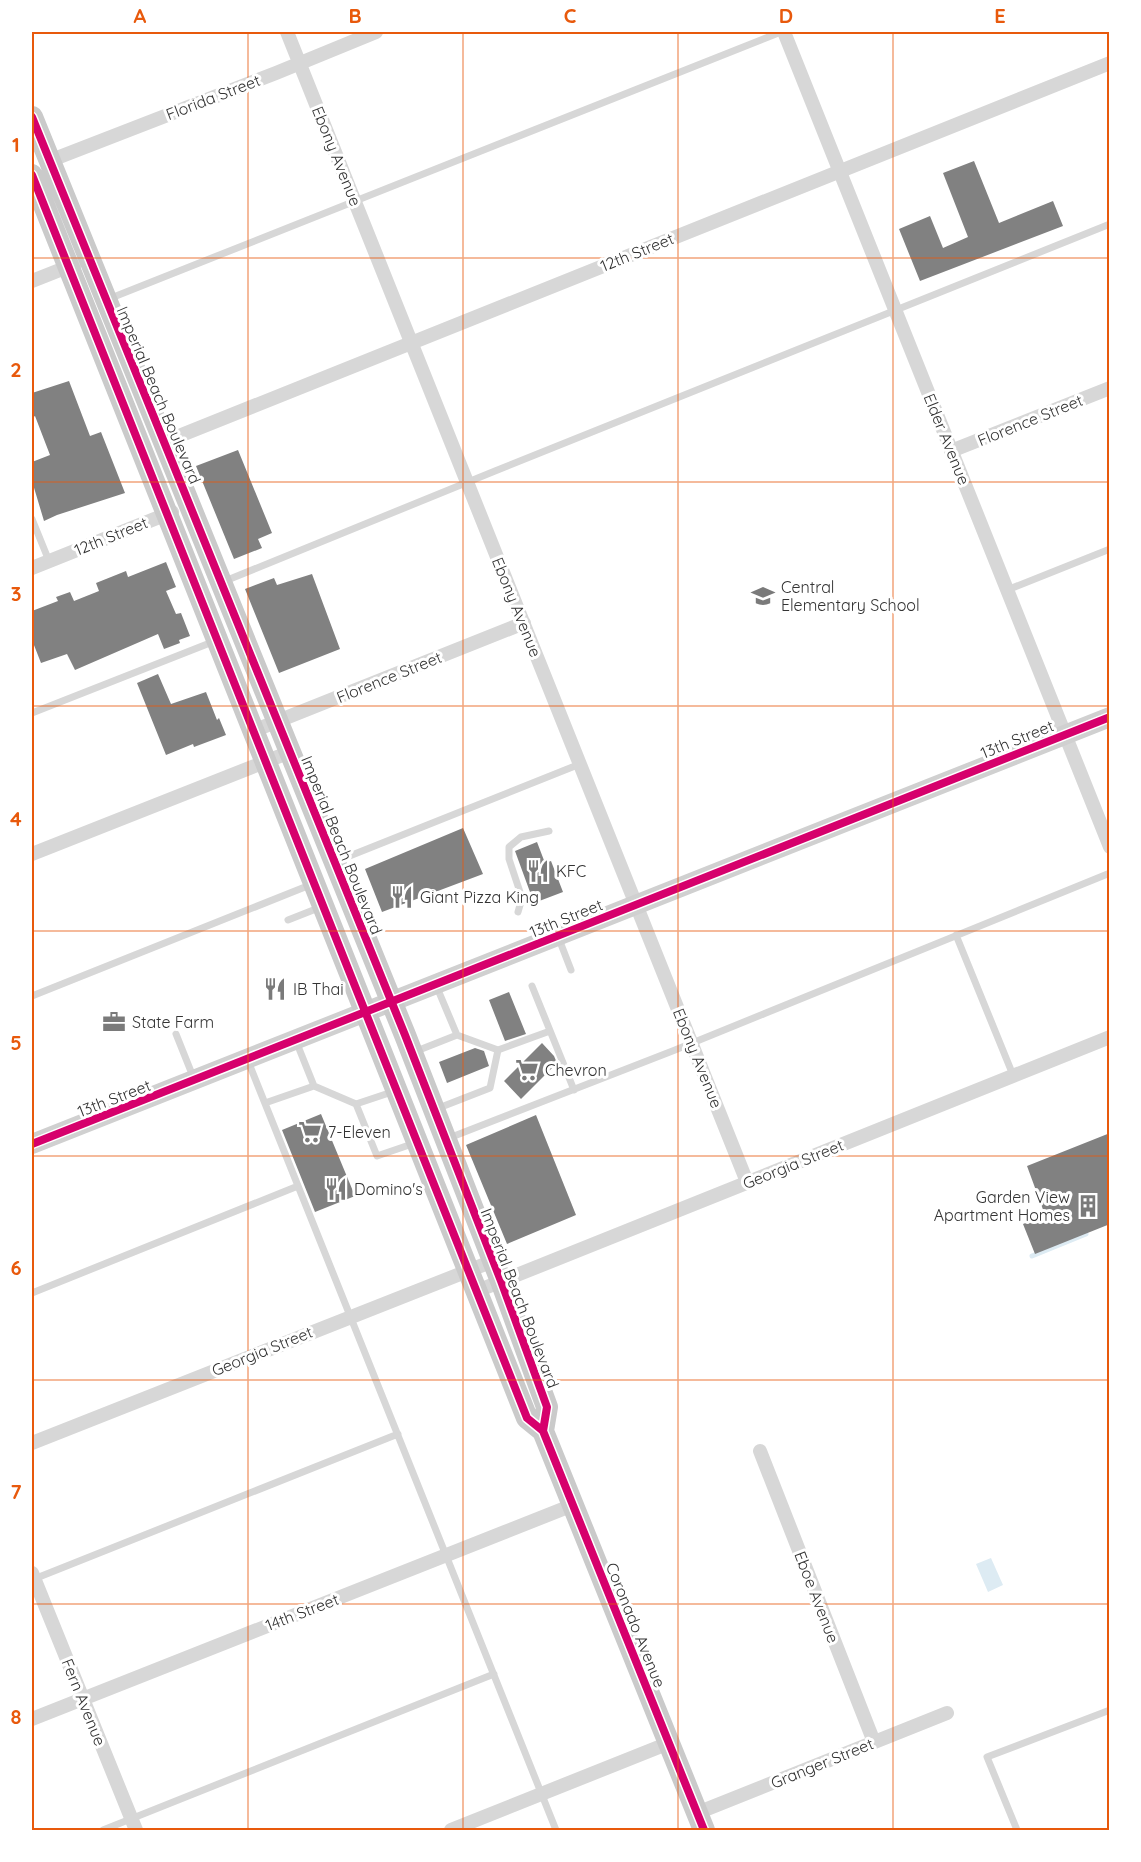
<svg xmlns="http://www.w3.org/2000/svg" width="1141" height="1862" font-family="Quicksand,sans-serif">
<rect width="100%" height="100%" fill="#fff"/>
<path fill="#ddebf3" d="M991,1558L1003,1585L988,1592L976,1564Z"/>
<g fill="none" stroke-linecap="round" stroke-linejoin="round">
<path stroke="#ddebf3" stroke-width="5" d="M1032,1256L1086,1234"/>
</g>
<path fill="#818181" d="M974,161L999,223L1053,201L1063,226L920,281L899,229L930,216L943,248L968,237L943,173Z
M69,381L90,436L101,432L125,493L57,515L44,521L32,481V462L50,455L35,416L32,418V393Z
M238,450L272,533L258,539L262,548L234,559L196,466Z
M166,562L176,587L166,591L176,614L181,613L190,636L179,640L180,643L164,649L158,634L75,670L67,654L41,663L32,640V611L58,601L56,597L70,592L74,601L99,591L96,583L126,571L128,577Z
M312,574L340,649L279,673L245,589L274,578L277,585Z
M158,674L171,704L206,692L217,720L219,718L226,735L194,747L193,744L166,755L137,683Z
M463,828L483,874L382,912L365,869Z
M537,842L545,863L551,861L563,892L534,903L515,851Z
M509,992L526,1034L505,1041L489,1000Z
M542,1043L554,1056L557,1063L521,1099L504,1081Z
M475,1048L484,1051L489,1066L447,1083L439,1062Z
M321,1114L355,1196L315,1212L282,1130Z
M536,1115L576,1215L507,1244L466,1145Z
M1110,1133V1224L1035,1254L1023,1224L1045,1215L1027,1166Z"/>
<g fill="none" stroke-linecap="round" stroke-linejoin="round">
<path stroke="#d7d7d7" stroke-width="7" d="M111,298L781,32
M32,519L49,561
M225,581L495,471L1110,224
M1007,590L1110,549
M32,713L215,641
M337,861L580,764
M518,912L522,898L509,859V847L521,837L549,831
M288,920L321,907
M956,935L1013,1075
M559,939L571,970
M436,985L457,1035
M532,986L574,1090
M32,996L310,885
M176,1034L194,1079
M296,1041L314,1086
M414,1052L457,1035L498,1050
M248,1061L556,1830
M265,1103L314,1086L356,1104L392,1092
M356,1104L377,1156L415,1143
M436,1109L490,1088L498,1050L550,1031
M449,1138L675,1050L1110,873
M32,1293L298,1186
M34,1579L398,1434
M103,1830L494,1674
M1017,1830L987,1757L1110,1710"/>
<path stroke="#d7d7d7" stroke-width="14" d="M287,32L747,1182
M784,32L1110,847
M49,161L276,73L376,32
M32,281L75,264
M164,442L1110,63
M951,451L1110,388
M32,568L172,512
M253,731L524,623
M32,854L290,752
M477,1291L1110,1037
M32,1443L493,1261
M760,1451L874,1742
M32,1573L136,1830
M32,1719L573,1505
M697,1813L947,1713
M451,1830L669,1743"/>
<path stroke="#d0d0d0" stroke-width="20" d="M32,1144L1110,717"/>
<path stroke="#cacaca" stroke-width="22" d="M32,117L405,1035L501,1281L547,1407L543,1431
M32,175L527,1418L543,1431L704,1830"/>
<g stroke="#fff" stroke-width="11">
<path id="cycleway" d="M32,117L405,1035L501,1281L547,1407L543,1431
M32,175L527,1418L543,1431L704,1830
M32,1144L1110,717"/>
</g>
<use href="#cycleway" stroke="#d6006c" stroke-width="8"/>
</g>
<path fill="none" stroke="#e8590c" stroke-width="1.5" stroke-opacity="0.55" d="M248,32V1830M463,32V1830M678,32V1830M893,32V1830M32,258H1110M32,482H1110M32,706H1110M32,931H1110M32,1156H1110M32,1380H1110M32,1604H1110"/>
<defs>
<g id="school-bare" transform="scale(1.8)"><path d="M0-5L7-2L0 1L-7-2ZM-4 1L0 2.5L4 1V4Q0 6-4 4Z" fill="#7a7a7a" stroke="#fff" stroke-width="2.5" paint-order="stroke"/></g>
<g id="restaurant-bare" transform="scale(1.8)"><path d="M-5-6h1v4h1v-4h1v4h1v-4h1v5L-1.5 .5V6h-2V.5L-5-1ZM5-6V6H3V1.5H1.5Q1.5-4 5-6Z" fill="#7a7a7a" stroke="#fff" stroke-width="2.5" paint-order="stroke"/></g>
<g id="office-bare" transform="scale(1.8)"><path d="M-6-3h4V-5.5h4V-3h4V5H-6ZM-1-4.5V-3h2v-1.5ZM-6 0V1H6V0Z" fill="#7a7a7a" stroke="#fff" stroke-width="2.5" paint-order="stroke"/></g>
<g id="supermarket-bare" transform="scale(1.8)"><path d="M-6-5.5h2.5l.6 2H6L4.5 2H-2.5L-4.4-4H-6ZM-1.5 3.2a1.3 1.3 0 1 0 .1 0ZM3 3.2a1.3 1.3 0 1 0 .1 0Z" fill="#7a7a7a" stroke="#fff" stroke-width="2.5" paint-order="stroke"/></g>
<g id="building-bare" transform="scale(1.8)"><path d="M-4-6H4V6H1V3H-1V6H-4ZM-2.5-4.3h1.7v1.8h-1.7ZM.8-4.3h1.7v1.8H.8ZM-2.5-1h1.7V.8h-1.7ZM.8-1h1.7V.8H.8Z" fill="#7a7a7a" stroke="#fff" stroke-width="2.5" paint-order="stroke"/></g>
</defs>
<g fill-rule="evenodd">
<use href="#school-bare" x="763" y="596"/>
<use href="#restaurant-bare" x="538" y="871"/>
<use href="#restaurant-bare" x="402" y="897"/>
<use href="#restaurant-bare" x="275" y="989"/>
<use href="#office-bare" x="114" y="1022"/>
<use href="#supermarket-bare" x="527" y="1070"/>
<use href="#supermarket-bare" x="310" y="1132"/>
<use href="#restaurant-bare" x="336" y="1189"/>
<use href="#building-bare" x="1088" y="1206"/>
</g>
<g text-anchor="middle" dominant-baseline="central" stroke-width="6" stroke-linejoin="round" paint-order="stroke">
<g font-size="16" fill="#333" stroke="#fff">
<text transform="translate(213 97) rotate(-21)">Florida Street</text>
<text transform="translate(337 156) rotate(68)">Ebony Avenue</text>
<text transform="translate(637 252) rotate(-22)">12th Street</text>
<text transform="translate(159 395) rotate(67)">Imperial Beach Boulevard</text>
<text transform="translate(1030 420) rotate(-22)">Florence Street</text>
<text transform="translate(947 439) rotate(68)">Elder Avenue</text>
<text transform="translate(111 536) rotate(-22)">12th Street</text>
<text transform="translate(517 607) rotate(68)">Ebony Avenue</text>
<text transform="translate(389 677) rotate(-22)">Florence Street</text>
<text transform="translate(1017 739) rotate(-22)">13th Street</text>
<text transform="translate(342 845) rotate(68)">Imperial Beach Boulevard</text>
<text transform="translate(566 918) rotate(-22)">13th Street</text>
<text transform="translate(698 1058) rotate(68)">Ebony Avenue</text>
<text transform="translate(114 1098) rotate(-21)">13th Street</text>
<text transform="translate(793 1164) rotate(-22)">Georgia Street</text>
<text transform="translate(520 1298) rotate(69)">Imperial Beach Boulevard</text>
<text transform="translate(262 1351) rotate(-22)">Georgia Street</text>
<text transform="translate(817 1597) rotate(69)">Eboe Avenue</text>
<text transform="translate(302 1612) rotate(-21)">14th Street</text>
<text transform="translate(636 1625) rotate(68)">Coronado Avenue</text>
<text transform="translate(84 1702) rotate(68)">Fern Avenue</text>
<text transform="translate(822 1763) rotate(-22)">Granger Street</text>
</g>
<g font-size="16" fill="#333" stroke="#fff" text-anchor="start">
<text x="781" y="587">Central<tspan x="781" dy="18">Elementary School</tspan></text>
<text x="556" y="871">KFC</text>
<text x="420" y="897">Giant Pizza King</text>
<text x="293" y="989">IB Thai</text>
<text x="132" y="1022">State Farm</text>
<text x="545" y="1070">Chevron</text>
<text x="328" y="1132">7-Eleven</text>
<text x="354" y="1189">Domino's</text>
<text x="1070" y="1197" text-anchor="end">Garden View<tspan x="1070" dy="18">Apartment Homes</tspan></text>
</g>
</g>
<rect width="1141" height="1862" fill="none" stroke="#ffffff" stroke-width="66"/>
<rect x="33" y="33" width="1075" height="1796" fill="none" stroke="#e8590c" stroke-width="2"/>
<g font-size="20" text-anchor="middle" font-weight="bold" fill="#e8590c">
<text x="140" y="23">A</text>
<text x="355" y="23">B</text>
<text x="570" y="23">C</text>
<text x="786" y="23">D</text>
<text x="1000" y="23">E</text>
<text x="16" y="152">1</text>
<text x="16" y="377">2</text>
<text x="16" y="601">3</text>
<text x="16" y="826">4</text>
<text x="16" y="1050">5</text>
<text x="16" y="1275">6</text>
<text x="16" y="1499">7</text>
<text x="16" y="1724">8</text>
</g>
</svg>
